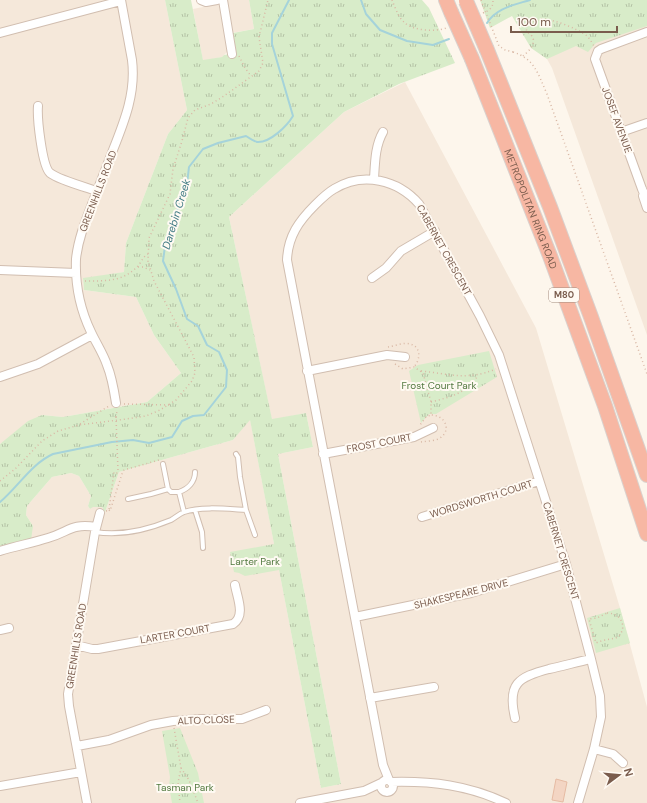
<svg xmlns="http://www.w3.org/2000/svg" width="647" height="803" font-family="'DM Sans',sans-serif">
<defs>
<pattern id="grass-tufts" width="24" height="20" patternUnits="userSpaceOnUse"><rect width="24" height="20" fill="#d8ecc9"/><path d="M3 7l-1-3M5 7V3M7 7l1-3M15 17l-1-3M17 17v-4M19 17l1-3" fill="none" stroke="#b4c2a5"/></pattern>
</defs>
<rect width="100%" height="100%" fill="#fdf6ec"/>
<path fill="#f5e8da" d="M0,0H165L187,110L168,134L126,243L124,272L83,279L84,290L136,297L154,335L181,373L147,402L63,417L42,415L0,444Z
M207,0H249L254,29L226,34L228,51L222,57L203,61L193,9L208,6Z
M647,0V335L552,68L547,59Z
M405,82L536,328L620,608L647,707V803H0V548L33,526L26,515L27,506L52,477L71,473L79,476L91,496L88,506L90,509L92,507H102L105,512L119,472L233,440L250,419L321,788L341,784L278,454L313,447L306,413L272,420L229,217L344,112Z"/>
<path fill="url(#grass-tufts)" d="M165,0H191L203,60L222,57L224,55L236,53L233,33L254,29L249,0H422L429,8L455,63L399,84L344,112L229,217L272,419L306,413L313,447L278,454L341,784L321,788L279,570L245,576L239,573L234,572L230,552L274,544L250,420L233,440L119,472L105,512L102,507H93L90,509L88,506L91,496L79,476L71,473L52,477L27,506L26,515L33,526L31,540L0,548V444L28,421L42,415L63,417L147,402L181,373L154,335L136,297L84,290L83,278L124,272L126,243L168,134L187,110Z
M480,0H647V26L596,43L588,52L576,46L547,59L531,48L512,16L490,28Z
M489,351L497,377L436,414H429L421,423L409,371L418,365Z
M620,608L630,643L596,653L587,618Z
M180,728L198,773L204,803H172L169,786L170,777L162,731Z"/>
<g fill="none" stroke-linecap="round" stroke-linejoin="round">
<path stroke="#a5d3da" stroke-width="2" d="M361,0L366,14L380,30L407,41L433,45L449,39
M487,23C496,8 514,5 530,0
M0,502C18,487 31,464 53,454L112,442L133,440L149,443L172,437L182,421L193,416L204,415L226,387L227,370L219,352L207,345L198,326L187,319L176,289L163,261L166,239L187,184L189,167L203,149L218,143L246,136C249,138 254,141 257,142C270,143 287,126 293,116L272,44V33L289,0"/>
</g>
<path fill="#f3d5c3" stroke="#e6bba3" d="M556,779L567,782L563,802L552,800Z"/>
<g fill="none" stroke-linecap="round" stroke-linejoin="round">
<g stroke="#d1beb0" stroke-width="6">
<path id="lane" d="M236,454L238,457L240,477L246,510L255,535
M163,464L168,489L171,492H179L184,512
M179,492C188,489 195,482 195,472
M128,499L151,494L168,489
M195,510L202,532L203,548
M95,532C120,536 147,530 171,520C175,518 179,514 184,512C201,506 228,509 246,510"/>
</g>
<g stroke="#d1beb0" stroke-width="10">
<path id="street" d="M201,0L206,2L217,0
M223,0L232,54
M647,32L601,49L598,51L595,59L642,189L647,200
M0,33L121,1
M38,106C37,118 42,166 50,173C59,180 85,187 97,191
M621,132L647,123
M374,179C375,163 375,146 383,132
M643,196L647,208
M0,270L76,273
M372,278L386,268L401,251L435,231
M307,371L387,355L405,357
M0,377L38,364L92,335
M116,403C114,390 112,377 107,365C103,353 96,343 91,332C80,309 75,284 76,259C78,240 85,222 92,204C99,186 106,168 113,150C125,120 136,92 132,60L121,0
M323,454L414,437L433,428
M422,517L539,481
M0,551C16,546 32,543 48,538C69,532 71,523 96,527
M355,617L471,593L566,564
M0,630L9,628
M76,645L92,649H98L233,624C246,616 237,597 235,585
M370,698L434,687
M515,718C507,684 518,677 549,669C563,666 577,662 591,659
M77,746L109,740L151,725L173,721L201,719H242L266,710
M594,749L613,754L623,763
M381 786a6 6 0 1 1 12 0a6 6 0 1 1-12 0Z
M389,780L383,765L287,260C288,236 299,221 315,205C321,199 327,193 334,189C363,171 398,180 419,204L480,316L499,355L566,564L591,659L600,696L601,717L594,749L578,803
M391,782C432,781 468,785 506,803
M0,786L81,772
M87,803L69,706L68,694L95,532L100,513
M300,803L364,791L381,783"/>
</g>
<g stroke="#dad1cd" stroke-width="16">
<g id="highway">
<path d="M446,0L451,12"/>
<path d="M487,50L550,207L591,317L647,475"/>
<path id="s1" d="M472,59L550,256L605,406L647,534"/>
</g>
</g>
<path stroke="#d9b8a5" stroke-width="1.5" stroke-dasharray="1 3" stroke-linecap="butt" d="M392,0C395,7 398,17 404,22C412,31 436,32 446,28
M483,13C490,10 493,8 493,0
M513,52C535,59 538,74 547,94L647,374
M239,56L245,68L251,76
M523,56C528,52 537,44 532,36C529,33 527,33 526,28C530,23 536,20 542,19C554,19 578,29 587,36C590,39 592,43 594,46
M138,267H143L150,270
M85,281C104,281 121,282 136,268C141,264 142,257 148,254
M388,347C394,346 404,342 410,344C422,347 420,360 414,367
M395,364L403,369L414,367L423,373L431,402V415L426,417L420,425
M421,371C451,374 466,381 496,369
M431,402C450,397 468,393 478,375
M124,404L170,405
M116,417L117,411
M80,424L109,406
M421,442C427,441 435,441 440,438C452,430 445,415 431,415
M0,481L15,469L42,441L58,431L79,425L126,419L146,416L160,410L176,400L192,381L195,373L194,357L154,281L148,261L149,238L170,194L173,169L182,141L188,118L195,110L211,104L224,96L259,71L263,63L259,37L268,0
M109,510L110,511L122,474L124,470L159,460
M106,511L109,510L114,472L117,473L118,471
M607,613C621,613 628,627 618,637C610,640 604,639 596,643L589,619L597,618Z
M174,728L181,768L178,783L180,803
M181,768L189,780L198,803"/>
<use href="#lane" stroke="#fff" stroke-width="4"/>
<use href="#street" stroke="#fff" stroke-width="8"/>
<use href="#highway" stroke="#f7b7a3" stroke-width="14"/>
<g stroke="#dad1cd" stroke-width="16" stroke-linecap="butt">
<path id="highway-bridge" d="M466,1L487,50
M451,12L472,59"/>
</g>
<path stroke="#d9b8a5" stroke-width="1.5" stroke-dasharray="1 3" stroke-linecap="butt" d="M481,0L499,46L505,50L513,52
M116,417L118,471"/>
<use href="#highway-bridge" stroke="#f7b7a3" stroke-width="14"/>
</g>
<g text-anchor="middle" dominant-baseline="central" stroke-width="4" stroke-linejoin="round" paint-order="stroke">
<rect fill="#fffaf3" stroke="#a28b7f" stroke-width="1" x="549" y="288" width="30" height="14" rx="3"/>
<g font-size="9" font-weight="bold" fill="#7a5c4d">
<text x="564" y="295">M80</text>
</g>
<g font-size="10" fill="#7a5c4d" stroke="#fffaf3">
<text transform="translate(617 120) rotate(70)">JOSEF AVENUE</text>
<text transform="translate(98 191) rotate(-69)">GREENHILLS ROAD</text>
<text stroke="none"><textPath href="#s1" startOffset="161">METROPOLITAN RING ROAD</textPath></text>
<text transform="translate(444 250) rotate(61)">CABERNET CRESCENT</text>
<text transform="translate(379 443) rotate(-11)">FROST COURT</text>
<text transform="translate(481 499) rotate(-17)">WORDSWORTH COURT</text>
<text transform="translate(561 551) rotate(73)">CABERNET CRESCENT</text>
<text transform="translate(461 594) rotate(-14)">SHAKESPEARE DRIVE</text>
<text transform="translate(175 634) rotate(-10)">LARTER COURT</text>
<text transform="translate(76 646) rotate(-81)">GREENHILLS ROAD</text>
<text transform="translate(206 720) rotate(-2)">ALTO CLOSE</text>
</g>
<g font-size="10" fill="#537a41" stroke="#fffaf3">
<text x="439" y="385">Frost Court Park</text>
<text x="255" y="561">Larter Park</text>
<text x="185" y="787">Tasman Park</text>
</g>
<g font-size="11" font-style="italic" fill="#437c86" stroke="#fffaf3">
<text transform="translate(176 214) rotate(-73)">Darebin Creek</text>
</g>
</g>
<g transform="translate(619 775) rotate(74)" stroke="#fffaf3" stroke-width="3" paint-order="stroke">
<path d="M0-3L7 15L0 10L-7 15Z" fill="#7a5c4d"/>
<text y="-6" font-size="11" font-weight="bold" text-anchor="middle" fill="#7a5c4d">N</text>
</g>
<path d="M511 26v6h106v-6" fill="none" stroke="#7a5c4d" stroke-width="2"/>
<text x="517" y="26" font-size="12" fill="#7a5c4d" stroke="#fffaf3" stroke-width="3" paint-order="stroke">100 m</text>
</svg>
